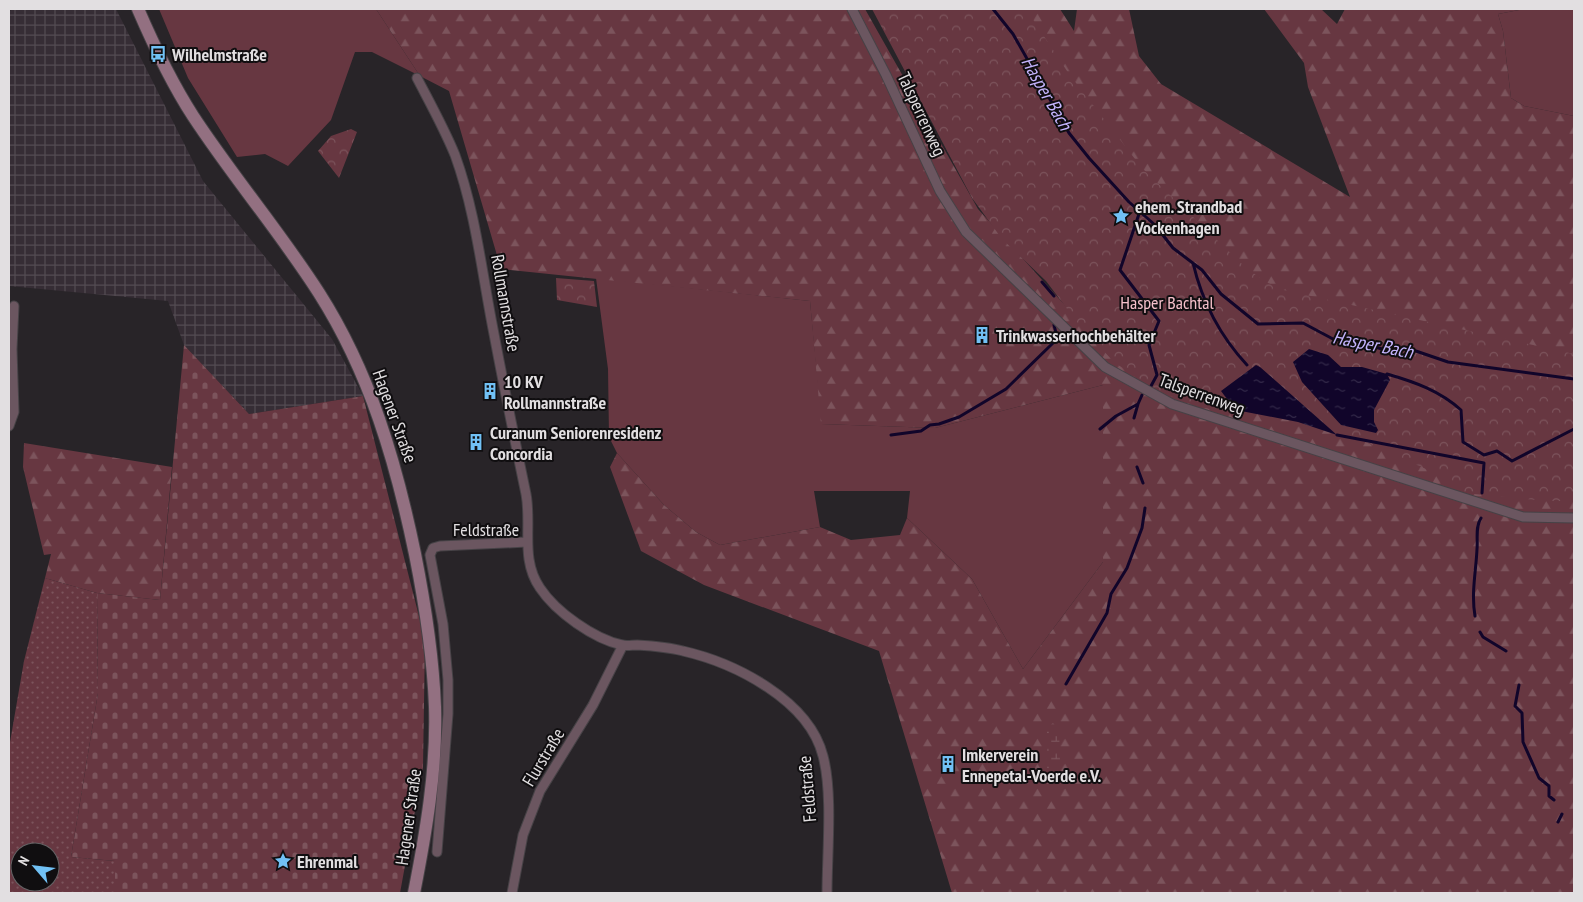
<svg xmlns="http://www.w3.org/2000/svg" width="1583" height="902" font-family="'PT Sans Narrow',sans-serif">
<defs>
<pattern id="industrial-grid" width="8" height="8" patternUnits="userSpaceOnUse" patternTransform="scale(1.25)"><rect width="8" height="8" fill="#362d35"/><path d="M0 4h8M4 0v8" fill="none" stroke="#534b52"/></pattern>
<pattern id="forest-firs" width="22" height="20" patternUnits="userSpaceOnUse" patternTransform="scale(1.25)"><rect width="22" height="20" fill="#673741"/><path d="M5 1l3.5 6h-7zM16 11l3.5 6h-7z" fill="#7c545c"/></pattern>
<pattern id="wetland-marsh" width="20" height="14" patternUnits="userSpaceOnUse" patternTransform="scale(1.25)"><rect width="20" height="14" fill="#673741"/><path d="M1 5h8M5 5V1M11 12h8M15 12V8" fill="none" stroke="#7c545c"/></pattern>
<pattern id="cemetery-stones" width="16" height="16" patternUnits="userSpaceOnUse" patternTransform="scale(1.25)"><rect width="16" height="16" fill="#673741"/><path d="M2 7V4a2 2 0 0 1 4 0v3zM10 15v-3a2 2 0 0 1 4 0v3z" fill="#7c545c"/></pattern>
<pattern id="park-crowns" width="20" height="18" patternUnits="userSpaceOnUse" patternTransform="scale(1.25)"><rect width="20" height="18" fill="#673741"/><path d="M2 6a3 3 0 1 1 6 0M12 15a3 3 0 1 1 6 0" fill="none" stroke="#7c545c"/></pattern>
<pattern id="garden-dots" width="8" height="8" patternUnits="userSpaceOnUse" patternTransform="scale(1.25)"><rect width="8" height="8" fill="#673741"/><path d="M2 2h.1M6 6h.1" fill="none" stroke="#7c545c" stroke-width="1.8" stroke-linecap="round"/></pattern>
<pattern id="water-ripples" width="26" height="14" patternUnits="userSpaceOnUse" patternTransform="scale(1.25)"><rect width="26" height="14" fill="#11052a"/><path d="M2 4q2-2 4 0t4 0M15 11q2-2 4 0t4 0" fill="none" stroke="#332949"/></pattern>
</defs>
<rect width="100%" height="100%" fill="#282428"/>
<path fill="url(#industrial-grid)" d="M14,9H116L203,181L332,339L363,396L249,414L184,345L168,301L9,286V11Z"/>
<path fill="#673741" d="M159,9H376L420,76L372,52H355L331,120L288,166L265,154L237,157L188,78Z
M1558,9H1574V116L1524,106L1511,98L1503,31L1498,14L1519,10Z
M596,278L810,301L822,424L935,428L1103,385V562L1023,669L972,579L907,518L910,491H814L820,527L720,545L696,532L664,505L617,453L609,437L608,369Z"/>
<path fill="url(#forest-firs)" d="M376,9H865L978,209L1090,333L972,9H1060L1074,31L1077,9H1129L1139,56L1161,84L1350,197L1308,87L1304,63L1264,9H1321L1337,24L1345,9H1558L1519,10L1498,14L1503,31L1511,98L1524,106L1574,116V893H952L879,651L704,585L641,551L610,467L617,453L664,505L696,532L720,545L820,527L851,540L900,535L907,518L972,579L1023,669L1103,562V385L935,428L821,424L810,301L501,269L449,91L420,76Z
M24,443L172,467L160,600L97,593L45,578L51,554L44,555L23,467Z"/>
<path fill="url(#wetland-marsh)" d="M1053,723L1059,730L1060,762L1053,774H1049L1047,767V727Z"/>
<path fill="url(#cemetery-stones)" d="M184,345L249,414L363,396L425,640L423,767L400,893H115V861L71,857L98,693L97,593L160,600Z"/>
<path fill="url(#park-crowns)" d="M872,9H1026L1069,74L1142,168L1242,264L1261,279L1279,289L1574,354V501H1548L1464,493L1426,469L1354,437L1321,426L1231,405L1207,411L1159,391L1115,363L1080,326L1046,281L1002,239L972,198Z
M351,129L357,132L339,178L318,151L331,136Z
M556,278L594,281L597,307L557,300Z"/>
<path fill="url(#garden-dots)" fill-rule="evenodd" d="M45,578L97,593L98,693L71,857L115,861V893H9V748L24,661ZM20,852H50V882H20Z"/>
<path fill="url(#water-ripples)" d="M1309,349L1328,355L1341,367H1362L1387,374L1390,380L1374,410V422L1378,430L1376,433L1341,425L1302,382L1293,362Z
M1256,365L1260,367L1337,435L1298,422L1241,411L1227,399L1221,391Z"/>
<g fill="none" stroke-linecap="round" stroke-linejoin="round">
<path stroke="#11052a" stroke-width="3" d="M993,9L1013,34L1069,133L1089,158L1129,202L1155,225L1173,248L1202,270L1221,294L1258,324L1303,323L1333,339L1362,343L1382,349H1410L1448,362L1574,379
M1140,211L1120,270L1159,321L1149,345L1157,375L1151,386
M1193,263C1202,301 1221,337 1247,365
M1042,282L1054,296
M1387,374C1415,382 1440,391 1461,410L1463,442L1484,455L1497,451L1512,461L1574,429
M1134,418L1138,404
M1100,429L1116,416L1138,404L1142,395
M891,435L921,431L930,425L939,424L959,417L1006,389L1053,343L1056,333L1054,325
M1337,435L1484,463L1482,493
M1137,467L1143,483
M1475,616C1471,593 1476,572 1477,549C1478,539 1475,527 1481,518
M1480,632L1483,637L1506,651
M1066,684L1107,613L1111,594L1127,568L1142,528L1145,508
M1519,685L1515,706L1522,713L1523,742L1539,778L1549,786V796L1554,800
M1558,822L1562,814"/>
<g stroke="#464246" stroke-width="11">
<path id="minor" d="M852,9L886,75L940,191L966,232L1105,367L1172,404L1523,517L1574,518
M417,78C430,103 444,128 455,155C476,213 482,274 494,334C504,387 515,441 526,494C532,526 520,559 540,588C556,612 594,639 622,645C627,646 632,645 637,645C653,646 668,647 683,651C735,663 809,700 823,756C833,793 827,854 827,893
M9,426L14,412L12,349L14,306
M437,852L448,714V680L443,624L430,555L433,548L440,546L527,542
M512,893L523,835L540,791L593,705L623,645"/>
</g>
<g stroke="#464246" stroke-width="14">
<path id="secondary" d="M138,9C154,46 171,82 193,116C233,177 280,232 319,293C370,373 396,462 415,554C425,604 433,655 435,707C437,769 426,832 414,893"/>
</g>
<use href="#minor" stroke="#6b5660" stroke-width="9"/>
<use href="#secondary" stroke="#937081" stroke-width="12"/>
</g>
<defs>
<g id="bus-bare" transform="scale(1.35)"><path d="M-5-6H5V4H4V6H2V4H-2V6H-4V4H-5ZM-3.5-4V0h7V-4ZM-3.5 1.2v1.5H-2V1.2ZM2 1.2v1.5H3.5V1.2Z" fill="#71c1f5" stroke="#100e10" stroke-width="2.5" paint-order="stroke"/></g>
<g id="sight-bare" transform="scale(1.35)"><path d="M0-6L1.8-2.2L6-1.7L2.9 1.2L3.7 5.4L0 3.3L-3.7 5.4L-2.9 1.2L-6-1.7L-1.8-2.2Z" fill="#71c1f5" stroke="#100e10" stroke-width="2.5" paint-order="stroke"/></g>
<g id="building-bare" transform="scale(1.35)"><path d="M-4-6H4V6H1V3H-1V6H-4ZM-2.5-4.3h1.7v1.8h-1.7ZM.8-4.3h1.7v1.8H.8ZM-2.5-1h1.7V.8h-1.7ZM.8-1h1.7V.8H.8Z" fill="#71c1f5" stroke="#100e10" stroke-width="2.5" paint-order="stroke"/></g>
</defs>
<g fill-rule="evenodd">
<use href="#bus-bare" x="158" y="54"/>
<use href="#sight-bare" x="1121" y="216"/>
<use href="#building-bare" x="982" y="335"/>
<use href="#building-bare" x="490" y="391"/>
<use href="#building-bare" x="476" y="442"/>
<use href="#building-bare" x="948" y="764"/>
<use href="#sight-bare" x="283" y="861"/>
</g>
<g text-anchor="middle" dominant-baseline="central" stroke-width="4" stroke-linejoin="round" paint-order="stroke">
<g font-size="18" font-weight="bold" fill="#e2dfe1" stroke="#100e10" text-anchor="start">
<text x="172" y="54">Wilhelmstraße</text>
<text x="1135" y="206">ehem. Strandbad<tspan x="1135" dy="21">Vockenhagen</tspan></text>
<text x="996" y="335">Trinkwasserhochbehälter</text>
<text x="504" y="381">10 KV<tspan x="504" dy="21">Rollmannstraße</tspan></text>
<text x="490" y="432">Curanum Seniorenresidenz<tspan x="490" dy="21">Concordia</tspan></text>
<text x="962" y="754">Imkerverein<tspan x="962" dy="21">Ennepetal-Voerde e.V.</tspan></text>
<text x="297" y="861">Ehrenmal</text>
</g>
<g font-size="18" fill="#e2dfe1" stroke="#100e10">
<text transform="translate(922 114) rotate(65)">Talsperrenweg</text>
<text transform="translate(506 303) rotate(80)">Rollmannstraße</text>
<text transform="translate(1202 394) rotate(20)">Talsperrenweg</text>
<text transform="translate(395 416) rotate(70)">Hagener Straße</text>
<text x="486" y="529">Feldstraße</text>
<text transform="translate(543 757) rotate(-59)">Flurstraße</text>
<text transform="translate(807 789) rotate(-95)">Feldstraße</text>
<text transform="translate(408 817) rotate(-82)">Hagener Straße</text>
</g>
<g font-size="18" fill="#f5c0ca" stroke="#100e10">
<text x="1167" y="302">Hasper Bachtal</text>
</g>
<g font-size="19" font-style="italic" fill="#c4b4fd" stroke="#100e10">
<text transform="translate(1047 93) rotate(60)">Hasper Bach</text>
<text transform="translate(1373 344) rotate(11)">Hasper Bach</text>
</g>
</g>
<rect width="1583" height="902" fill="none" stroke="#e2dfe1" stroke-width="20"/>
<g transform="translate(35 867) rotate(298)"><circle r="24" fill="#100e10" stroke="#646264"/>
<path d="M0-4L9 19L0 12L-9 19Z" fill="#71c1f5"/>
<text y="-8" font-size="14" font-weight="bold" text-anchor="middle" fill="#e2dfe1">N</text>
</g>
</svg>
